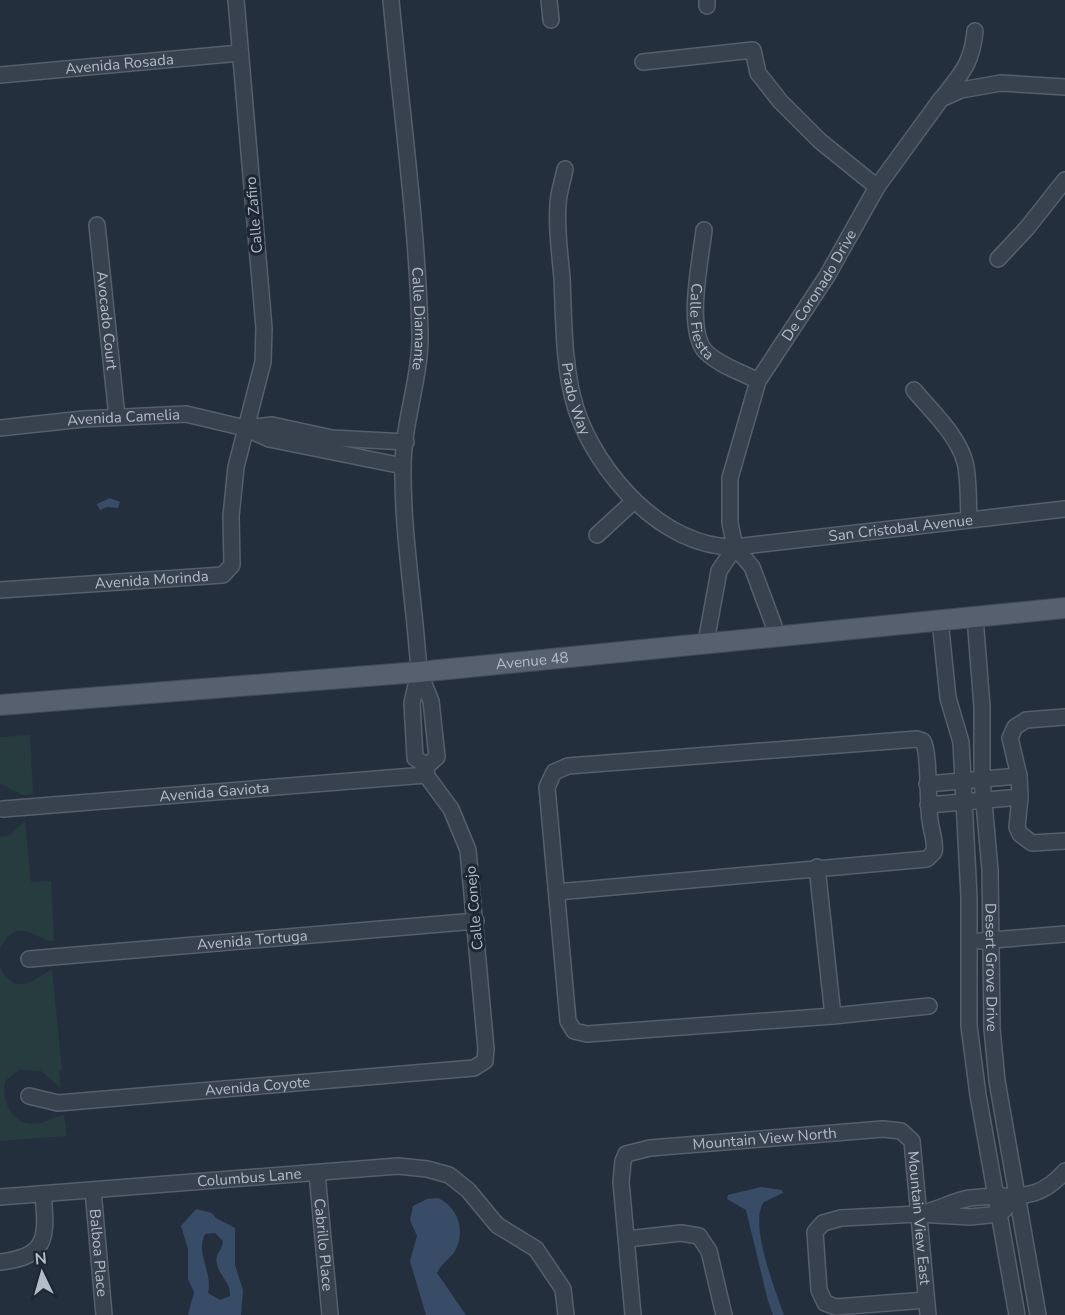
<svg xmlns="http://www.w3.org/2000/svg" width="1065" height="1315" font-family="'Nunito Sans',sans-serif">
<rect width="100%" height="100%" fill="#242f3e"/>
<path fill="#263c3f" d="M30,735L33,794L23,795L0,783V737Z
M25,821L31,882L51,881L54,941C35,941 18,913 0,948V837L10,835Z
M0,967C15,997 33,981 52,969L62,1070H59L61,1088L41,1071L19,1070L6,1080C0,1097 10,1123 32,1124C43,1124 53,1117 64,1115L67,1136L0,1141Z"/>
<path fill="#394c67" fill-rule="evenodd" d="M110,498L120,502L118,508L107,507L100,510L97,504Z
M761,1187L782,1190L783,1193L764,1202C748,1223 776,1292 784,1315H773L768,1301L746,1210L727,1199L728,1195Z
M438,1198C458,1207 466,1231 455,1251C450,1259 441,1264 437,1273L466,1315H426L410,1261L417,1236L410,1220L413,1206L427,1199Z
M196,1209L212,1213L216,1218L235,1228V1265L243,1290L241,1315H188L194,1292L188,1279V1249L181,1226ZM215,1233L223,1241C223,1250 214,1254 217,1264C220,1277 231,1282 230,1296L220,1300L208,1293C213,1272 195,1254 205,1234Z"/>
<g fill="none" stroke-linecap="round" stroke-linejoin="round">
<g stroke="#565f6c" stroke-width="18">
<g id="minor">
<path id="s1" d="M391,0C401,110 417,221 420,332C421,378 403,421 403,467C402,532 415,606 419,672L412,703L415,758L427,766"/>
<path d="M549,0L551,20"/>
<path d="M707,0V6"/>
<path d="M643,62L753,50L758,73L780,101L820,141L877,187"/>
<path id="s2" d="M0,75L240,53"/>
<path d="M943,97C962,73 972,63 975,31"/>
<path id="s3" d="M565,169C563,181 558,193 558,205C556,229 560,254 562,278C564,321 563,367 576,409C597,473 663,548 735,547L1065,509"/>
<path id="s4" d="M97,225L117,417"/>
<path id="s5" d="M704,230C701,258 685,331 706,352C719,365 741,372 758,381"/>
<path d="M998,259L1027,228L1065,180"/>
<path d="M914,390C932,412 957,434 965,462C969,479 968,500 969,518"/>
<path id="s6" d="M0,428L83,419L186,414L245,428L269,439L403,466"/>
<path d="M245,428L272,425L332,438L406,442"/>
<path d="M597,535L634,501"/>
<path id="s7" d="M0,590L223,575L232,565L231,516L236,467L263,362L264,328L236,0"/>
<path id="s8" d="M975,617L982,707V780L990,870L992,1029L997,1081L1038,1315"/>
<path d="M940,620L948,698L961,742L969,897V1026L978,1095L1017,1315"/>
<path id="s9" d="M777,634L752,567L735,547L730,523V478L758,381L827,276L877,187L941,99L961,90L1001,83L1065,87"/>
<path d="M706,642L719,571L735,547"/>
<path d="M1065,717L1026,720L1015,727L1010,738L1019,776L1020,797L1017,827L1020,834L1032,843L1065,841"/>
<path d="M927,784L1019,776"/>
<path d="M928,805L1020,797"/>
<path id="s10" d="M3,809L426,775"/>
<path d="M817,867L833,1016"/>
<path d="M557,892L927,859L934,852C936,841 931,831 930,820C927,801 930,754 923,741L917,739L568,766L554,772L547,787L568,1021L574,1031L587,1034L833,1016L929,1006"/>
<path d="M980,941L1065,934"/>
<path id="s11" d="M29,959L476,921"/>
<path id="s12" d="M29,1096L58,1103L474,1068L485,1061L486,1049L468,850L451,809L426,775L427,766L437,757L431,701L419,672"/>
<path id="s13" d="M317,1173L330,1315"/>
<path id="s14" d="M93,1190L104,1315"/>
<path id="s15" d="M0,1197L398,1166L427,1169L449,1175L468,1190L497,1225L536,1249L563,1289L566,1315"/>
<path d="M930,1211C943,1207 957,1200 970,1198C1011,1192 1035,1206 1065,1171"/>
<path d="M627,1239L681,1233L699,1236L709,1251L724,1315"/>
<path d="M0,1262C48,1257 47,1237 43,1194"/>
<path d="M926,1300L836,1307L825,1303L819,1290L815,1232L823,1223L841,1218L918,1214L970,1217L1000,1214L1005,1209"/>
<path id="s16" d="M633,1315L621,1182L623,1161L626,1154L650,1148L883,1129L901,1131L912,1141L928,1315"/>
</g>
</g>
<g stroke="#414a57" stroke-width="22">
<g id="major">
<path id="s17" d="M0,705L419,672L1065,608"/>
</g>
</g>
<use href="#minor" stroke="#38414e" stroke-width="15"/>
<use href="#major" stroke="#56606e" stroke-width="20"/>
</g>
<g text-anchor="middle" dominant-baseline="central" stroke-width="6" stroke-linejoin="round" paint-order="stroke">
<g font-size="15" fill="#b4bcc9" stroke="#1d2633">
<text stroke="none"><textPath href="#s2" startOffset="120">Avenida Rosada</textPath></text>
<text transform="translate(254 215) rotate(-95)">Calle Zafiro</text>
<text stroke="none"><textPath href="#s9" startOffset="382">De Coronado Drive</textPath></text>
<text stroke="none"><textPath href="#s1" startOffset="320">Calle Diamante</textPath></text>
<text stroke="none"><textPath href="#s5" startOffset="93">Calle Fiesta</textPath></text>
<text stroke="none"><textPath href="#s4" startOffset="96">Avocado Court</textPath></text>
<text stroke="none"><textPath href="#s3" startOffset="232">Prado Way</textPath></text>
<text stroke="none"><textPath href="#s6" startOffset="124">Avenida Camelia</textPath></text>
<text stroke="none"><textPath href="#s3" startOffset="632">San Cristobal Avenue</textPath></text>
<text stroke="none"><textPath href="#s7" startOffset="152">Avenida Morinda</textPath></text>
<text stroke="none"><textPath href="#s17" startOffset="534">Avenue 48</textPath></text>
<text stroke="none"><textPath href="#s10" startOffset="212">Avenida Gaviota</textPath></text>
<text transform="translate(474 908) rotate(-95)">Calle Conejo</text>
<text stroke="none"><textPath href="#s11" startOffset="224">Avenida Tortuga</textPath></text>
<text stroke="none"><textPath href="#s8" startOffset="351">Desert Grove Drive</textPath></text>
<text stroke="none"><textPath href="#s12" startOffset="230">Avenida Coyote</textPath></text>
<text stroke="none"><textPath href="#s16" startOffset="302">Mountain View North</textPath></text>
<text stroke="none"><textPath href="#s15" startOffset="250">Columbus Lane</textPath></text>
<text stroke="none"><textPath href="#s16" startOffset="531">Mountain View East</textPath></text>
<text stroke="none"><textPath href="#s13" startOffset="72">Cabrillo Place</textPath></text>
<text stroke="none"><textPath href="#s14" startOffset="63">Balboa Place</textPath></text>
</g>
</g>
<g transform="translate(42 1273) rotate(355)" stroke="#1d2633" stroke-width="4.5" paint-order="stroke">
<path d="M0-4.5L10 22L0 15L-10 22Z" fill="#b4bcc9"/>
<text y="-9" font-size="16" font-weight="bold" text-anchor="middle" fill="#b4bcc9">N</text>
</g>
</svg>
